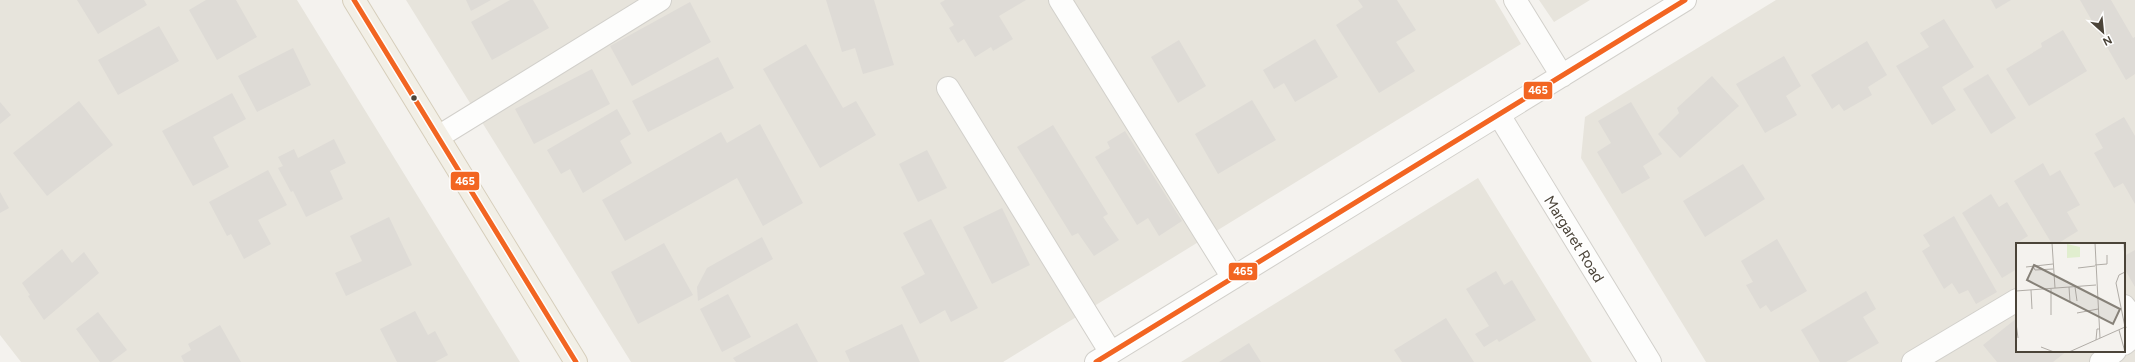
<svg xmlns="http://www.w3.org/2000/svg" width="2135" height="362" font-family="Figtree,sans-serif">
<rect width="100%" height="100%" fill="#f4f2ee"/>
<path fill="#e7e4dc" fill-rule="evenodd" d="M0,0H297L520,362H21L0,335Z
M406,0H1495L1521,44L1003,362H631Z
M1539,0H1590L1554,22Z
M1776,0H2135V362H1706L1581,158L1585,117ZM2017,244H2124V351H2017Z
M1478,178L1592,362H1181Z"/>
<path fill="#dedbd6" d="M77,0H144L147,5L98,34Z
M206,0H236L257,37L217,60L189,10Z
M466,0H491L471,11Z
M510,0H533L549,28L492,60L471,22Z
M826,0H874L894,65L863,74L855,48L842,52Z
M945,0H1026L999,16L1013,39L993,51L991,47L975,57L964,39L958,43L949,28L954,25L940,3Z
M1358,0H1397L1416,30L1396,42L1415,71L1379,93L1336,25L1363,7Z
M1991,0H2011L1996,9Z
M2080,0H2111L2133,38L2135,37V74L2126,80Z
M690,2L711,42L632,86L610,46Z
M1944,19L1974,67L1942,87L1956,110L1932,125L1896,66L1929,47L1920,33Z
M159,26L179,61L118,95L98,60Z
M2063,30L2087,71L2029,106L2006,69L2042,47L2041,43Z
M1315,39L1338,77L1295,102L1284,83L1274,89L1263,70Z
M1179,40L1206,86L1178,103L1151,57Z
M1867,41L1887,75L1868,87L1872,95L1844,111L1839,104L1832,109L1811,75Z
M806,44L843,108L856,101L876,135L820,168L763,69Z
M293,48L311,85L257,112L238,76Z
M1784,56L1801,86L1786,96L1797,115L1765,133L1736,84Z
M718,57L734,88L648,132L632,101Z
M592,69L610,104L534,144L515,109Z
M1988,74L2016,118L1991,134L1963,89Z
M1712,76L1739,106L1680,158L1658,134L1679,113L1677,108Z
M232,93L246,119L213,137L229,167L193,186L162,131Z
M1252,100L1276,140L1218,174L1195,134Z
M79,101L113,145L47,196L13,153Z
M0,102L11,115L0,124Z
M1631,102L1662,154L1643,166L1650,178L1622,194L1597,152L1611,143L1598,121Z
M617,109L631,134L620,141L632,163L583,193L570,169L561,174L547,150Z
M2124,117L2135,136V204L2123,183L2114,188L2094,153L2103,148L2095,134Z
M760,124L803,203L763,226L737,178L625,241L602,200L721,132L727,143Z
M1053,125L1108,214L1103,217L1119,240L1094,256L1078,233L1072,236L1017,147Z
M1125,131L1182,221L1159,236L1148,218L1137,225L1095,157L1110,148L1107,142Z
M334,139L346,163L330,171L343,199L306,217L293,191L291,192L278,168L283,166L278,157L294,149L298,158Z
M927,150L947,188L918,202L899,164Z
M2043,163L2050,176L2060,170L2080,205L2067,212L2078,231L2057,244H2052L2014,181Z
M1743,164L1765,199L1705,237L1683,201Z
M268,170L287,205L258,220L271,244L244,259L231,234L227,236L209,202Z
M0,192L9,208L0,213Z
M1991,194L1999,207L2007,202L2028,236L2015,244L2017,248V269L2002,278L1962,213Z
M1002,208L1030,265L992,284L963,227Z
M1954,216L1997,292L1976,304L1968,290L1959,294L1952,283L1944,289L1922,251L1930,246L1923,235Z
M389,217L412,265L346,296L335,273L362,261L350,236Z
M931,219L978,308L951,322L945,310L920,324L901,287L925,274L903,233Z
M762,237L773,259L698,301L697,287L707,268Z
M1777,239L1807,291L1771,312L1766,305L1760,309L1746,285L1753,282L1741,261Z
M664,243L693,295L638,324L611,272Z
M62,249L72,263L84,252L99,273L44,320L28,296L30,295L22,283Z
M2135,250V287L2124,268V256Z
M1496,271L1504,285L1512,280L1536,320L1499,342L1497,339L1484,347L1475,334L1489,326L1466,289Z
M1866,291L1876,309L1863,317L1879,343L1846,362H1820L1801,330Z
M728,294L751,337L722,352L700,309Z
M415,311L428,335L435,331L448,355L435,362H397L380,329Z
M98,312L127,350L111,362H100L76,329Z
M1446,318L1474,362H1402L1394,350Z
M2017,318V351H2067L2053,362H1997L1983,345Z
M797,323L818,362H736L733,358Z
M902,324L920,362H850L845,351Z
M220,325L241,362H184L181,356L191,350L188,344Z
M1249,343L1261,362H1219Z"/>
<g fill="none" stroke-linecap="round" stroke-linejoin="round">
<g stroke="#d2d0cb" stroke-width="24">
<path id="minor" d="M1060,0L1233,278
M1515,0L1562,76
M948,88L1111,353
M1499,115L1650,362
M438,137L660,0
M2124,306L2135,320
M2124,344L2135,335
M1096,362L1685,0
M1913,362L2017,300
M2101,362L2115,351"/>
</g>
<g stroke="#d6cebb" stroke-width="24">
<path id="major" d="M354,0L576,362"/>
</g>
<use href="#minor" stroke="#fdfdfc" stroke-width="22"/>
<use href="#major" stroke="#f2efe6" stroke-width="22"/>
<g stroke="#fff" stroke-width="8">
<path id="bus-1" d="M354,0L576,362
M1096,362L1685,0"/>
</g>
<use href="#bus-1" stroke="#f26522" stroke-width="5"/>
</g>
<circle fill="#4b4439" stroke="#fff" stroke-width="1.5" cx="414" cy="98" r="3.5"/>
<g text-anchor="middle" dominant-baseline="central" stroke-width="3" stroke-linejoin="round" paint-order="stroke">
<g font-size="15" fill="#4b4439" stroke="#fff">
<text transform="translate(1574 239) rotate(58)">Margaret Road</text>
</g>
</g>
<g transform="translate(2016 243)">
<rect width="109" height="109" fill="#f4f2ee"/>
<path d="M51,1L64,4V14L51,15Z" fill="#e1eecf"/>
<path fill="none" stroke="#b0aca6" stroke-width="1" d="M36,0L39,45M79,0L84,95M108,0L109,18M79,22L91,21V12M17,23L19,27L37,26M10,24L37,21M62,25L79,23M109,29L103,32L100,40L109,84M53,44L54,59M59,44L61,58M15,47L16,66M0,48L80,42M61,70L82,66M35,72V46M0,80L2,95M103,87L109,109M80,97L81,86H83M25,104L38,109M53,109L109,84"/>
<path fill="#868178" fill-opacity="0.15" stroke="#868178" stroke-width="2" d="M18,22L104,66L97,81L11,37Z"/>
<rect width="109" height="109" fill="none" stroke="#4b4439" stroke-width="2"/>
</g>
<g stroke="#fff" stroke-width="1.5">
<rect x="1523" y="81" width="30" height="19" rx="4" fill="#f26522"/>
<rect x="450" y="171" width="30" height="20" rx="4" fill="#f26522"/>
<rect x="1228" y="262" width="30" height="19" rx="4" fill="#f26522"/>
</g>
<g font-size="11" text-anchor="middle" font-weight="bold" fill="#fff">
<text x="1538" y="94">465</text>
<text x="465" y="185">465</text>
<text x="1243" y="275">465</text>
</g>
<g transform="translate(2103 32) rotate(153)" stroke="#ffffff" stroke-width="3" paint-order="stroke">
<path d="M0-3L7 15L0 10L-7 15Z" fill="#4b4439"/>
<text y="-6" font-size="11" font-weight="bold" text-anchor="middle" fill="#4b4439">N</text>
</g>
</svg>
